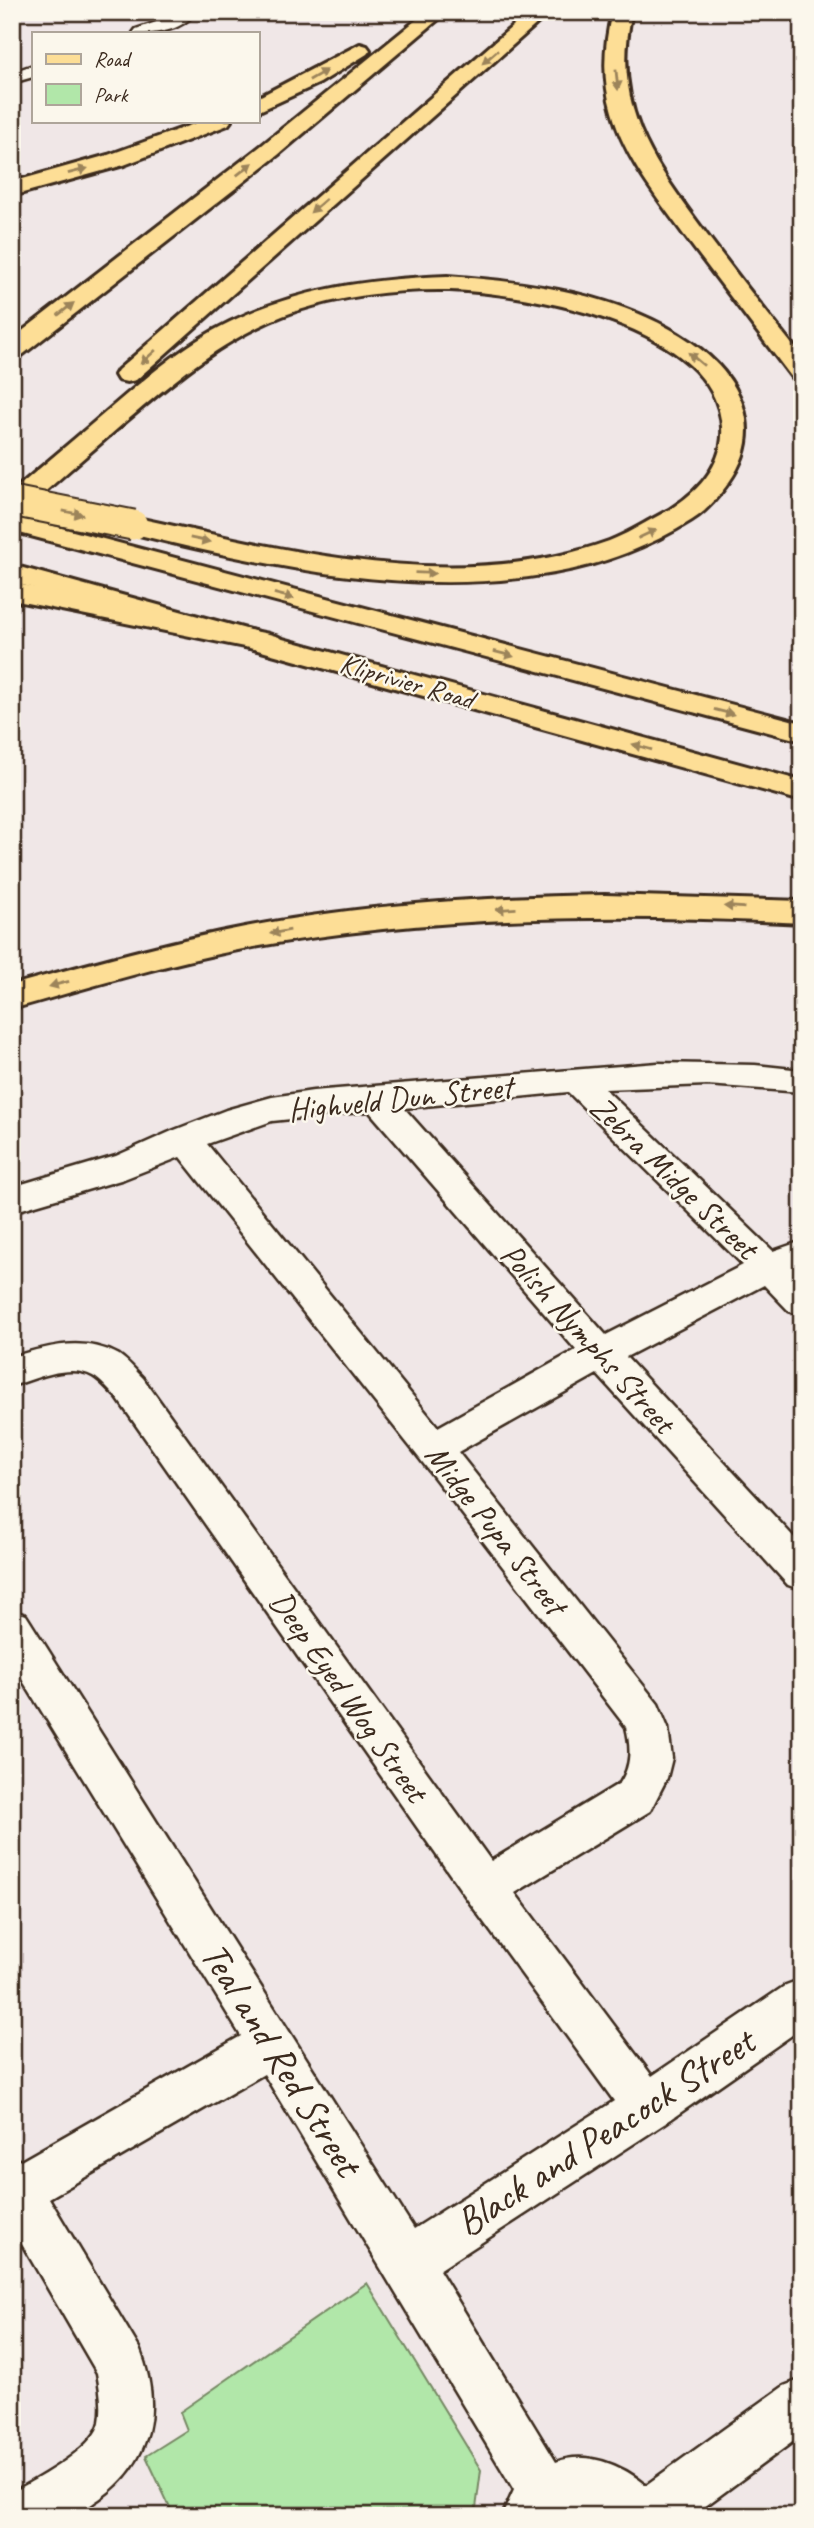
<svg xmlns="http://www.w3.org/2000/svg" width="814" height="2528" font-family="Caveat,sans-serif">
<rect width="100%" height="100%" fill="#f0e7e7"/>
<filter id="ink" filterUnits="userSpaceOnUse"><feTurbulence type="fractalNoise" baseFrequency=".0143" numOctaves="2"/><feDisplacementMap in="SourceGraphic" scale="14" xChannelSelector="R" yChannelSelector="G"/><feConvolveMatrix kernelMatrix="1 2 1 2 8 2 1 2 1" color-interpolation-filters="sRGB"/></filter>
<g filter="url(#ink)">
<path fill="#b1e7a9" stroke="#768864" stroke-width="2" d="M367,2283L481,2470L475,2516H174L146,2456L187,2430L180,2412Z"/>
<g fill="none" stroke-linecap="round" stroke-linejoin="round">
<g stroke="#3b2a1e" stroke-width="5">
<path id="minor" d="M176,12H196C180,32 156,34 133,33L136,29L171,17Z
M33,65V77L12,83V72Z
M658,1063L755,1065L802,1070V1092L707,1085L605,1089L773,1251L802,1241V1268L794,1271L802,1279V1315L789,1311L764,1285L626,1357L802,1546V1590L788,1585L597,1374L458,1452L658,1704L668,1728L672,1758L667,1778L650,1811L515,1893L652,2076L786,1985L802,1979V2028L664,2124L439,2270L556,2462C586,2450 622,2465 646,2485L784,2386L802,2379V2435L692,2516H601C589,2507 572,2506 560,2516H502L514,2490L264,2074L49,2198L139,2348C163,2407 152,2462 99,2499C91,2504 80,2514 71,2516C53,2519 31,2516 12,2516V2493C35,2479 94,2450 100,2422C103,2406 100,2389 97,2373L12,2227V2157L21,2161L241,2036L12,1663V1610L26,1615L414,2229L614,2101L470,1903L117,1398C109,1391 102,1381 93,1376C69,1363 35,1379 12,1386V1357C48,1346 84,1336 119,1355C128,1361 135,1370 143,1378L491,1861L620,1783C632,1765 631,1747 626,1727L420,1459L180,1157L124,1179L12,1212V1187L116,1156L172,1131L226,1110L272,1097L313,1091ZM568,1092L743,1265L606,1335L404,1108ZM369,1111L576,1350L438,1427L207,1144L272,1121Z"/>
</g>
<g stroke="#3b2a1e" stroke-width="6">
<path id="major" d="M12,515L802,723V741L12,531Z
M12,565L802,781V801L12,582Z"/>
</g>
<g stroke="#3b2a1e" stroke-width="6">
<path id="highway" d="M426,12H447L278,155L21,356L12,358V339L262,145Z
M529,12H550L136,380L127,382L118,380L115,375L118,370Z
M612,12H632C610,107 654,163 707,235C738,276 770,317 802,357V381L793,379C757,331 720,283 684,235C656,196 625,159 612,112C602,79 604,45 612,12Z
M360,44L367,46L370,50L367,54L320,83L257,112V98Z
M202,121H231L228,125L124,165L12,196V182L108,155Z
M447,276C530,282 621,294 691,342C740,376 767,429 729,482C719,496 707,511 692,520C651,546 602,565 554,573C412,599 261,565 123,531L119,525L123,519L133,517C285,550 457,596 609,541C625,535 641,525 656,517C690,500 725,469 722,427C716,325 528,293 450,290C399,289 344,295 296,311C226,335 172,382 117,429C85,457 53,484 22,512L12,514V492C43,465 75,439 106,412C145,379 184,344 230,322C299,288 372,279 447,276Z
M12,583L269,634L279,637L283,643L279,649L269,652L12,600Z
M605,895L802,901V923C616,913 431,915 248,948C168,963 90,987 12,1009V985C89,964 166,942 245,927C364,904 485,897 605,895Z"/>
</g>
<use href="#minor" fill="#fbf7ec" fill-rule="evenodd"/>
<use href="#major" fill="#fdde96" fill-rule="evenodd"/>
<use href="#highway" fill="#fdde96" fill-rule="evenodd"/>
<g stroke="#3b2a1e" stroke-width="33" stroke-linecap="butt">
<path id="highway-bridge" d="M12,501L133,525"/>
</g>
<use href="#highway-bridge" stroke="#fdde96" stroke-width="29"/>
</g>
<defs><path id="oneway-solid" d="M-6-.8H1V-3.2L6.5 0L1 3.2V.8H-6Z" transform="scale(1.75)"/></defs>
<g fill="#9c845a">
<use href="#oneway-solid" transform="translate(490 57) rotate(139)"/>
<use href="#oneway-solid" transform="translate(318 75) rotate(-30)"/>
<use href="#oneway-solid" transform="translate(617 80) rotate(84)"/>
<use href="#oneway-solid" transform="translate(245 169) rotate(-38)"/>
<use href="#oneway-solid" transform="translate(78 171) rotate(-15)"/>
<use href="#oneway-solid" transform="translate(318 206) rotate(139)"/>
<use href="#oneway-solid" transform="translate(66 309) rotate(-38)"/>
<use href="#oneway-solid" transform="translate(148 357) rotate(138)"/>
<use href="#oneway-solid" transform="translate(696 359) rotate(-140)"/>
<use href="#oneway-solid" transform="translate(73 513) rotate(11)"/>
<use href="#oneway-solid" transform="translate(647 534) rotate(-25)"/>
<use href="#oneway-solid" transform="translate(200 540) rotate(12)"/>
<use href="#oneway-solid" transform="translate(425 573) rotate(2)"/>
<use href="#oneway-solid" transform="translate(284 596) rotate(15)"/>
<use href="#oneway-solid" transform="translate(504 654) rotate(15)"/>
<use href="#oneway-solid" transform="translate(724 712) rotate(15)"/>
<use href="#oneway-solid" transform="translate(642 747) rotate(-164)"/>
<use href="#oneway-solid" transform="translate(734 907) rotate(-176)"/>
<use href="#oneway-solid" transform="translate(506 909) rotate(177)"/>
<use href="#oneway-solid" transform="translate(280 932) rotate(170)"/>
<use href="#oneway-solid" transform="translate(59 984) rotate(165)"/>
</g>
</g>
<g text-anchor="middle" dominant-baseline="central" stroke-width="5" stroke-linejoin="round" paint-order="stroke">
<g font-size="28" fill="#3b2a1e" stroke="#fbf7ec">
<text transform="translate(407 681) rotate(16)">Kliprivier Road</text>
</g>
<g font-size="33" fill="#3b2a1e" stroke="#fbf7ec">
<text transform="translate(400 1098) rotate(-6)">Highveld Dun Street</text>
<text transform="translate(674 1177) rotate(44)">Zebra Midge Street</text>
<text transform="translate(588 1338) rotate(48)">Polish Nymphs Street</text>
<text transform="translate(496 1529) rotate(52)">Midge Pupa Street</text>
<text transform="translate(349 1696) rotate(55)">Deep Eyed Wog Street</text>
</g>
<g font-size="40" fill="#3b2a1e" stroke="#fbf7ec">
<text transform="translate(281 2059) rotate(58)">Teal and Red Street</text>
<text transform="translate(605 2132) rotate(-33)">Black and Peacock Street</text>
</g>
</g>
<rect width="814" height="2528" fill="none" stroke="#fbf7ec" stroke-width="42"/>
<rect x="21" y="21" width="772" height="2486" fill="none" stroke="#3b2a1e" stroke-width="2.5" filter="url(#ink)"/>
<rect x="32" y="32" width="228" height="91" fill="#fbf7ec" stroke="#aea59a" stroke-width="2"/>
<rect x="46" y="54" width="35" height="10" fill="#fdde96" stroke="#aea59a" stroke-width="2"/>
<text x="94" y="66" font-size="21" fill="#3b2a1e">Road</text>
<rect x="46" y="84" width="35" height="21" fill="#b1e7a9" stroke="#aea59a" stroke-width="2"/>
<text x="94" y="102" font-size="21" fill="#3b2a1e">Park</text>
</svg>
